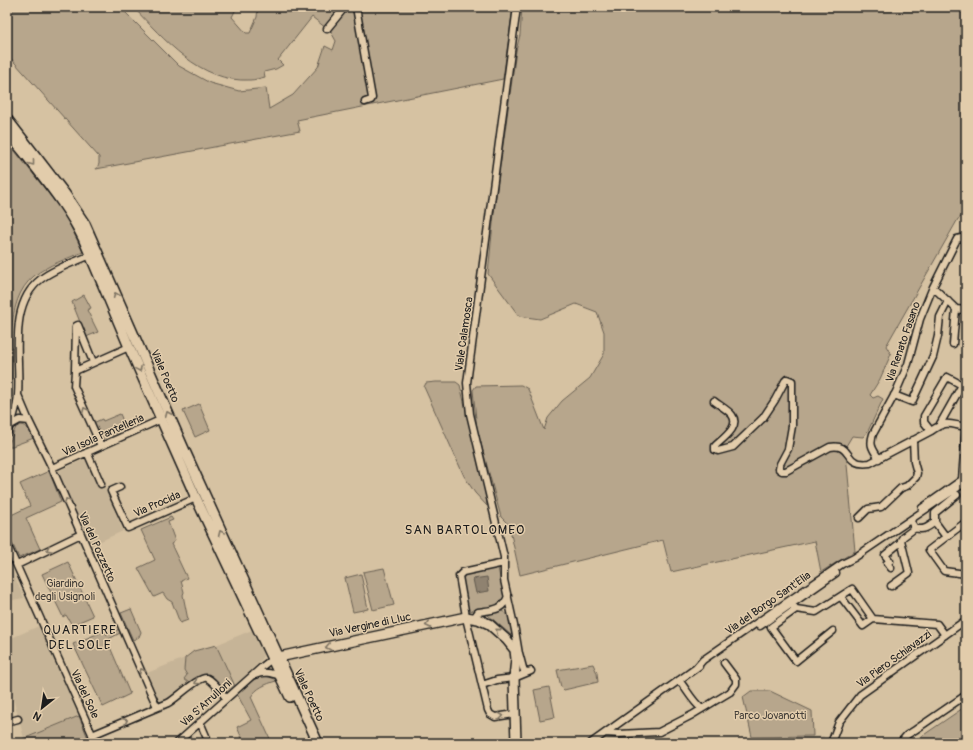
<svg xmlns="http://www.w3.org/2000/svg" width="973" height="750" font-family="Pangolin,sans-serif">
<rect width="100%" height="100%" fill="#d6c2a2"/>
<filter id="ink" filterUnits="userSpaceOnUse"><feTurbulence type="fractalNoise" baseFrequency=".025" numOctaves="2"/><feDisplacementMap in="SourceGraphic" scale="8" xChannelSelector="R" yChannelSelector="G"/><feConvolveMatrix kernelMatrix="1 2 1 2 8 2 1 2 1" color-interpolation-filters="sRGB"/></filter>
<g filter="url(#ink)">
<path fill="#c6b497" d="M85,459L88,462L99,486L105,487L123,531L90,546L56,472Z
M7,559L21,591L24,598L7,601Z
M39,626L79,716L24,738L13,698L7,668V640Z
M252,630L263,654L262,659L235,686L216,645Z
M185,658L184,670L187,675L184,679L189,683L173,697L161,702L159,701L147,673Z
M624,736L630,737L637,740L648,741L649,743H602L609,738Z
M824,736L822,743H753L752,737Z"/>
<path fill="#b7a68c" stroke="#6a6154" d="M7,7H120L179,66L210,83L239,91L266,88L269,109L293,95L318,67L325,46L333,50L336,41L331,32L312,17L278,60L283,65L276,69L264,72L265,77C260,78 255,80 250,80C200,83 164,39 133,7H237L232,17L246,33H250L257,17L258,7H513L503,79L297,120L300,131L96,169L99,164V157L7,54Z
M522,7H966V214L958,219L886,346L891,354L880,379L870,395L873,398L878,396L883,399L868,431L863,437L852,436L843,451L846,454L855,551L821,572L815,541L671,572L663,540L520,575L509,525L501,517L477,429L473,390L476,386L521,385L528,389L544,430L548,418L562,401L590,378L604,354V332L597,312L576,304L540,319L519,316L488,274L495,204L516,51L520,35Z
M7,141L64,213L83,252C66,259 48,265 34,276C3,301 13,357 11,392C11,401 9,410 7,419Z
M84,295L91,308L87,310L98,332L86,337L72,302Z
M436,382H456L460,385L486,494L487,506L475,493L464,476L424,387L426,383Z
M199,404L210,430L195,437L183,411Z
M120,414L127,430L102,442L93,423L102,419L103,421Z
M20,425C26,425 31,432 34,438L7,448L16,427Z
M49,471L61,502L26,518L40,549L19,558L7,532V517L30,506L20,484Z
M171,517L173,520L168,522L175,541L171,544L187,578L181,581L184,592L183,595L188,620L180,623L172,602L167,599L163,593L154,597L138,568L155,560L141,530Z
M68,562L93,616L72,625L66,615L63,617L42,574Z
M384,568L394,605L373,610L363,572Z
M498,568L504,597L500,606L468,611C466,600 458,582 466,574Z
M361,574L368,609L353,612L345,578Z
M131,609L141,632L139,637L133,640L121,613Z
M502,611L508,615L512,634L511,635L488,615L489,614Z
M121,628L122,632L107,640L130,694L103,707L73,644L104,631L107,635Z
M216,645L235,686L225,694L209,677L202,676L189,683L184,679L187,675L184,670L185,658L194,651Z
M593,664L597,673L598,682L564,690L561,687L557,670Z
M262,674L274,677L276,681C266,684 256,688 251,697L272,743H244L237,727L251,720L237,694L241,689Z
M549,687L555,717L540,720L534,690Z
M751,691H770L812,711L813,736L752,737L743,697Z
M966,706V743H912Z
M79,716L90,743H24L23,739Z"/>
<path fill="#8f826f" stroke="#61594e" d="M487,577L489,591L476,593L473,579Z"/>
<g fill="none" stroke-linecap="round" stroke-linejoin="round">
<path stroke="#61594e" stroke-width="1.5" d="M7,170C14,196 8,230 7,257"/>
<g stroke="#1c1c1c" stroke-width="9">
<path id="street" d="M356,7L372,98L371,100L365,102
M517,7L467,383L470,414L504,557V580L515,630L519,654
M327,29L345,7
M933,287L956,309L966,310
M953,344L956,309
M75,371L76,326L78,325L93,362
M18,395L29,421L52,468L157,707
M894,395L912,402L933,357L938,336L940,317L948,301
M714,401C719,405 728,410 732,415C741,427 722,439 715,446V450L718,451L733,447L763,418L775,400L785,381L787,379L792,381V426L788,449L780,464L779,469L782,471H786L830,447C854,443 842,467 870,463L931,431C946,420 949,424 966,427
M940,424L962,385L966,383
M11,425L20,420L29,421
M931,431L924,422V416L947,377L962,385
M7,433C12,421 17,409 18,395C21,359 7,305 41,279C55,268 75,262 91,255
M101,446L74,386L75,371L129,347
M87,452L101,484
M879,459C873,449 869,446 873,434L896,392L908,364L920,319L933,287L957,239L966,237
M52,468L162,419
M963,482L962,480L966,424
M120,487L111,491L128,528L196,498
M922,508L966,477
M859,518L868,509L881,507L901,488L907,486L916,477L917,473L914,462L913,440
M910,520L915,528C924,531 928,527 935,522L946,537L929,550L944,571L966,574
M935,522V513L957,495
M946,537L966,522
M7,544L96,743
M504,563L463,572L459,576L467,622L488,710L490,714L495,717L515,714
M17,565L81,534
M891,568L887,563L890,561L885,555L901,542
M891,586L909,573L901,540L903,537L915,528
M841,597L863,626L873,619
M790,601L796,609L816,612L852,589L873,619L937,624L945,635
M796,609L771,627L796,661L833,631
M474,618L478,612C492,610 503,611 508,596
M760,626L836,573
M519,653L523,668L524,671L528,672
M696,668L703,660L842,564L854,558L966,482
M255,675C264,671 271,673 280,676
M679,680C687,690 692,701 702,709
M482,685L497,680L514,678L531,671
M7,722L18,719
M200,722L209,743
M605,733L619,734L659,732L692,715L715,701L730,692L736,684V679L724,663
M92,735L168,703C176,699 199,676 207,678C214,681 221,692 226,698
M177,743L263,666L272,659L275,658
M591,743L699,666
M831,743L839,722L860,695L966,620
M900,743L907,735L915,730L966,695"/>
</g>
<g stroke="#1c1c1c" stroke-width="12">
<path id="secondary" d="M7,119L65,194L85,224L184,449L318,743
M7,134C19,144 27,157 37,169C54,191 71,213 83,238L129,347L196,498L290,697
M279,657L466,617L478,619L489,624L507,640L515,650L516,659L514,678L516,743"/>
</g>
<use href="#street" stroke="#e2ccab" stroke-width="6"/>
<use href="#secondary" stroke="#e2ccab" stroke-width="9"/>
</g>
<defs><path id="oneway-chevron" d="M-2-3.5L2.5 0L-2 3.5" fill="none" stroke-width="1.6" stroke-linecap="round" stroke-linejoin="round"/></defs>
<g stroke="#7f7464">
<use href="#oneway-chevron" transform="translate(32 163) rotate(52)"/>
<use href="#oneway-chevron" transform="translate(116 295) rotate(-114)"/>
<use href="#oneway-chevron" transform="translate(139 369) rotate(66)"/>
<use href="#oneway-chevron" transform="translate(85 410) rotate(-114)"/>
<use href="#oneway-chevron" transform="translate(168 414) rotate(-113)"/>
<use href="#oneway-chevron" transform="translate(67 501) rotate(-113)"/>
<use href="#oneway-chevron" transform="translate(221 533) rotate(-114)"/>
<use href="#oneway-chevron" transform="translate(49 549) rotate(154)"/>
<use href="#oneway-chevron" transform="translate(428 625) rotate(168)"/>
<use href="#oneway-chevron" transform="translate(498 631) rotate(-139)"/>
<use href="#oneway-chevron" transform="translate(328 647) rotate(168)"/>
<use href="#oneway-chevron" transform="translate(142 671) rotate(-114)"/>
<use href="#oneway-chevron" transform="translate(197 682) rotate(146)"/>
<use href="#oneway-chevron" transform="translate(501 716) rotate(-7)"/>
<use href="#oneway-chevron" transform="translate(125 721) rotate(-23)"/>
</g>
</g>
<g text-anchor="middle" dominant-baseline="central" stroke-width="3" stroke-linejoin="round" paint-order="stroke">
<g font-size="11" fill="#1c1c1c" stroke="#e2ccab">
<text transform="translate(464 334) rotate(-82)">Viale Calamosca</text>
<text transform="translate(903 342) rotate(-71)">Via Renato Fasano</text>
<text transform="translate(165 376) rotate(67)">Viale Poetto</text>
<text transform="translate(103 435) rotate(-24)">Via Isola Pantelleria</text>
<text transform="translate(157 504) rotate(-24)">Via Procida</text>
<text transform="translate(97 547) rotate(66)">Via del Pozzetto</text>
<text transform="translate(768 603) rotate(-35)">Via del Borgo Sant'Elia</text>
<text transform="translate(370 625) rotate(-12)">Via Vergine di Lluc</text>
<text transform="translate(894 659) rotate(-36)">Via Piero Schiavazzi</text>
<text transform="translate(85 694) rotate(65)">Via del Sole</text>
<text transform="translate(309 695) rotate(65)">Viale Poetto</text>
<text transform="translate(206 703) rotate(-42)">Via S'Arrulloni</text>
</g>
<g font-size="11" fill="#433e38" stroke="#e2ccab">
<text x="65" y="583">Giardino<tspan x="65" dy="13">degli Usignoli</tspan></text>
<text x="770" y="715">Parco Jovanotti</text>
</g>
<g font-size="13" letter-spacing="1" fill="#1c1c1c" stroke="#e2ccab">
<text x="465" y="530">SAN BARTOLOMEO</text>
<text x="80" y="630">QUARTIERE<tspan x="80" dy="15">DEL SOLE</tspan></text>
</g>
</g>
<rect width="973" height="750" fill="none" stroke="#e2ccab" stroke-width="24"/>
<rect x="12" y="12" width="949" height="726" fill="none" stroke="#1c1c1c" stroke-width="1.5" filter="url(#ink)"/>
<g transform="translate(42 708) rotate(210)" stroke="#e2ccab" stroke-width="3" paint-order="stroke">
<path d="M0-3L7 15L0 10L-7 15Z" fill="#1c1c1c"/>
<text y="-6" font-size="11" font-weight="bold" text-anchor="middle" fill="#1c1c1c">N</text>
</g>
</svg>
